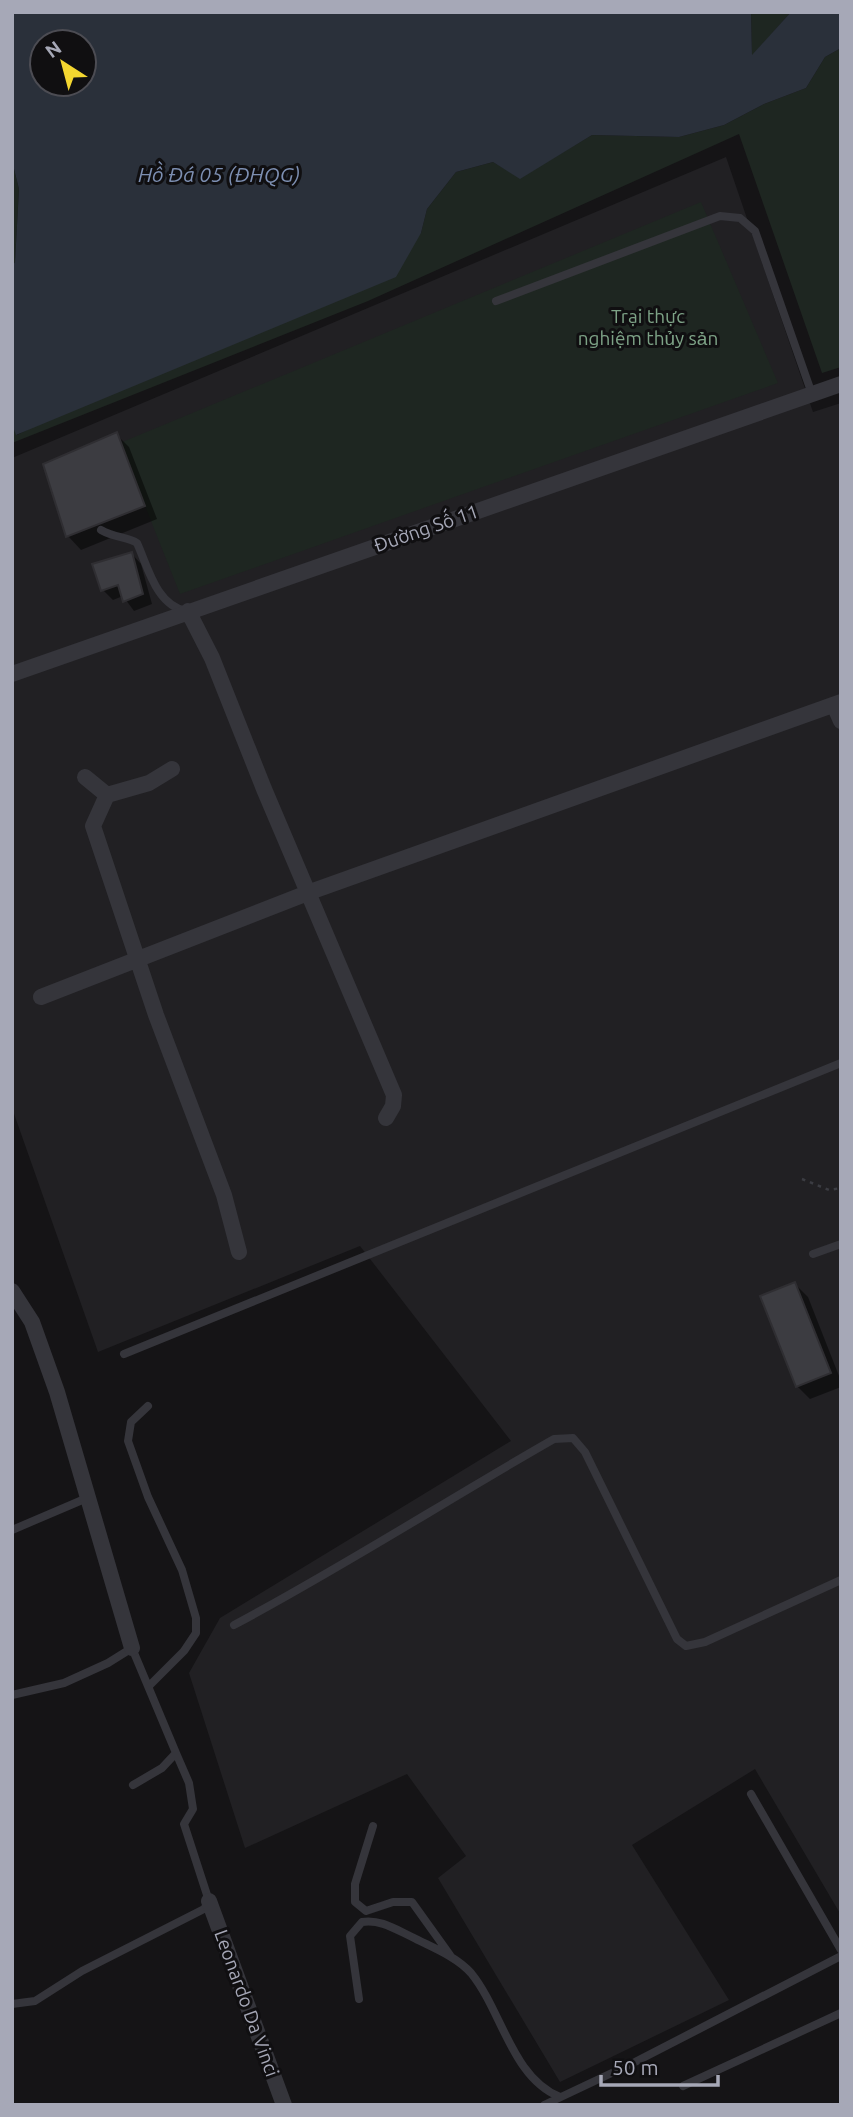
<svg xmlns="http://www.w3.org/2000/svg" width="853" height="2117" font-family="Ubuntu,sans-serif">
<rect width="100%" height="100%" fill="#151416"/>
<path fill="#212023" d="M726,157L813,412L841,403V1915L755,1769L632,1845L729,2000L560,2082L438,1878L466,1856L407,1774L245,1848L189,1673L220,1618L511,1441L360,1246L98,1352L12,1108V458Z"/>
<path fill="#1e2621" d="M751,12H791L752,56Z
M841,48V367L822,373L739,134L368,301L12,443V424L17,435L421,233L427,209L456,172L493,162L520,178L592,135L679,137L724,125L764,104L806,88L825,57Z
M12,161L19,189L15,262L12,266Z
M701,202L778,383L180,594L120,443Z"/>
<path fill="#2a303a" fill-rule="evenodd" d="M12,12H751L752,55L791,12H841V48L825,57L806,88L764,104L724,125L679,137L592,135L520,179L493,162L456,172L427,209L421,233L396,277L16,435L12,424V266L15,262L19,189L12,161ZM42,42H84V84H42Z"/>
<path fill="#0007" d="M116,434L129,447L157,519L81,550L68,536L45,465Z
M132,554L141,564L152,604L134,611L123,596L113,600L103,590Z
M795,1284L808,1297L841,1381V1387L810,1399L797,1386Z"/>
<path fill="#3c3c41" stroke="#2f2e32" stroke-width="2" d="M117,432L145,506L66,537L43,464Z
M132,552L143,594L123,602L118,585L101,591L92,564Z
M795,1282L831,1373L796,1387L760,1296Z"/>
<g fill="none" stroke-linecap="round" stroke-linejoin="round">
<path stroke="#3b3c42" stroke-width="2.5" stroke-dasharray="3.5 5" stroke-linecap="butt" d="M802,1179L829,1190L841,1188"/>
<path stroke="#35353b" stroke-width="8" d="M496,301L720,216L740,218L755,231L812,394
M101,530C115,538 128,537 137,543C148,567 156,605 186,611
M813,1254L841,1244
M124,1354L841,1063
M148,1406L131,1422L128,1441L148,1497L182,1570L196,1618V1633L184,1651L149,1686
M12,1530L87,1498
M234,1625C343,1567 447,1500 554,1439L573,1438L585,1452L677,1639L686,1646L705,1642L841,1580
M12,1695L64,1683L108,1663L132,1648L176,1753L162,1768L133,1785
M751,1794L841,1950
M373,1826L355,1884V1902L366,1911L393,1902H412L450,1955
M359,1999L350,1936L362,1922C380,1919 395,1929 412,1937C431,1947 456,1956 471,1973C502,2011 512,2078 560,2097
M12,2004L35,2001L82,1971L204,1909L209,1901L184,1824L193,1809L189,1783L176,1753
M683,2086L841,2013
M544,2105L635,2062L841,1956"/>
<path stroke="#35353b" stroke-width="16" d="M188,611L212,658L264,789L394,1095L393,1106L386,1118
M12,674L841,384
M834,705L841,721
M85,777L107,795L93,826L156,1015L224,1195L239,1252
M107,795L149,783L172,769
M41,997L310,892L841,702
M12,1291L32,1322L57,1392L132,1648
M209,1901L284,2105"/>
</g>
<g text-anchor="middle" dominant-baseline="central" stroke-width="6" stroke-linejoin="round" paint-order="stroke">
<g font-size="19" fill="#7da286" stroke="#100f11">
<text x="648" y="316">Trại thực<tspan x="648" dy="22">nghiệm thủy sản</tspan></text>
</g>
<g font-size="19" fill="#a6a8b7" stroke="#100f11">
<text transform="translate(426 528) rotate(-19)">Đường Số 11</text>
<text transform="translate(247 2003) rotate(70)">Leonardo Da Vinci</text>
</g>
<g font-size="21" font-style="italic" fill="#7d8fb2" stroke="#100f11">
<text x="219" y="174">Hồ Đá 05 (ĐHQG)</text>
</g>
</g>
<rect width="853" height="2117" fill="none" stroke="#a6a8b7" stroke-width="28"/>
<g transform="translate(63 63) rotate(324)"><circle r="33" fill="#100f11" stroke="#4c4c53" stroke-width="2"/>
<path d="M0-5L12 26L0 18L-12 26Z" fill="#f3d630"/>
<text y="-10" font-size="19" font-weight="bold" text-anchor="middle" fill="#a6a8b7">N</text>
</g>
<path d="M601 2075v10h117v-10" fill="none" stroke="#a6a8b7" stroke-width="3.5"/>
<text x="612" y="2075" font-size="21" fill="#a6a8b7" stroke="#100f11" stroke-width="5" paint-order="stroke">50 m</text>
</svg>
